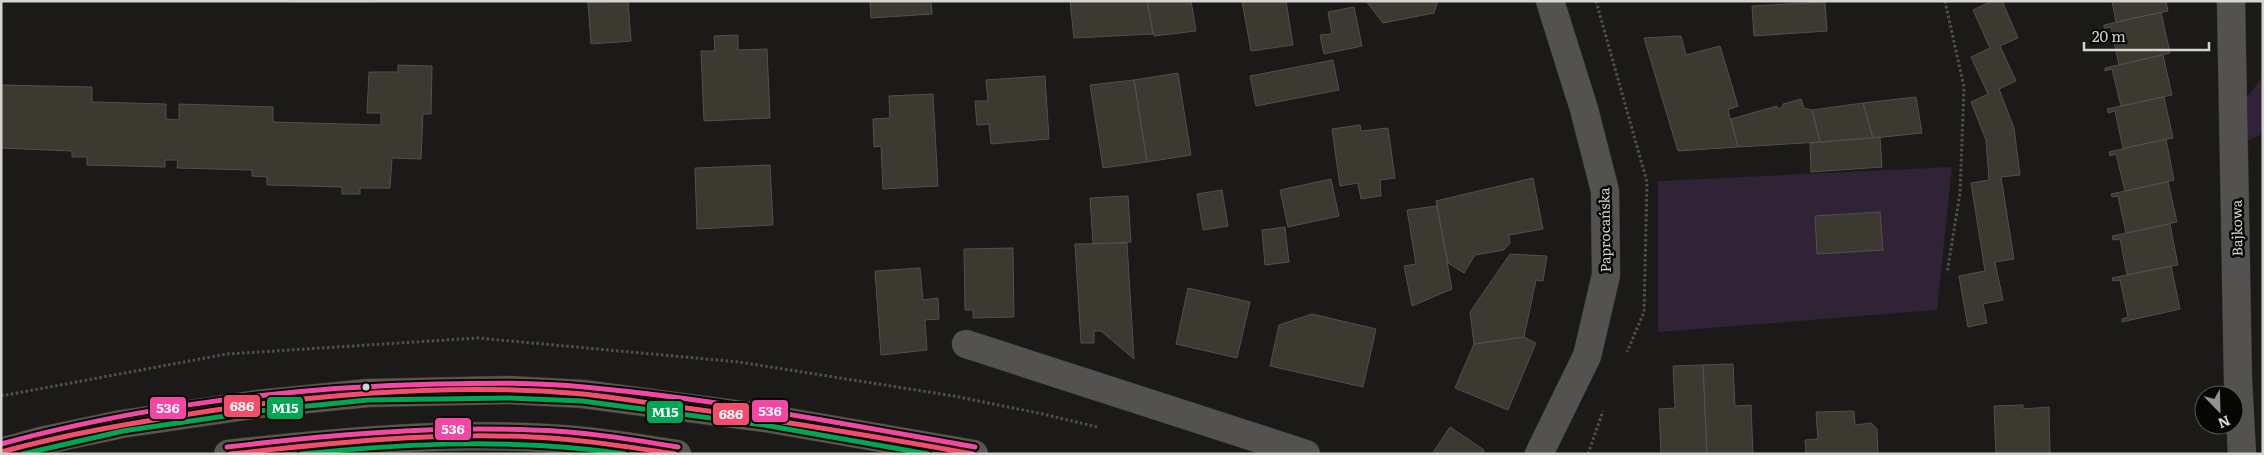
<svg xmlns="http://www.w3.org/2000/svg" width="2264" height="455" font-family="Literata,serif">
<rect width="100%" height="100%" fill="#1b1a18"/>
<path fill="#302335" d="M2263,76V134L2244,142L2237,111Z
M1952,167L1937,310L1658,332V181Z"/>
<path fill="#3c3931" stroke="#51504e" d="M293,1H374V2H293Z
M628,1L631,41L591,44L588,2Z
M870,1H931L932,14L871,18Z
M1070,1H1147L1153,34L1074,38Z
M1147,1H1191L1196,31L1154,36Z
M1242,1H1286L1293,45L1251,51Z
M1438,1L1434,13L1383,23L1366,1Z
M1992,1H2002L2018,38L2000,46L2016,81L1999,89L2014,128L2020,175L2001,177L2014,259L1995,262L2003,300L1983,304L1987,323L1968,327L1959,276L1985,271L1971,183L1989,180L1986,140L1971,102L1988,94L1971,57L1990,48L1973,10Z
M2112,1H2166L2168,11L2116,22Z
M1825,2L1827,31L1754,36L1752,6Z
M1354,7L1362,46L1324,54L1320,35L1332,34L1328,12Z
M2161,12L2170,53L2119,65L2111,27L2104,28V25Z
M738,35V50L767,49L770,118L704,121L701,51H715L714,36Z
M1681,36L1686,55L1720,46L1738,106L1728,110L1738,147L1678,151L1644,38Z
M2163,55L2172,95L2121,106L2112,69L2105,71V68Z
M1333,60L1339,90L1256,106L1250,76Z
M398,65L432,66L431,114H423L421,159L392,158L390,188H360V194H342V187L267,185V177L252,176V170L177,168L178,160H165V167L87,165V157H72V151L1,148V85L92,87V102L166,104V119L179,120V104L273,107V122L381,125V113H367L369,72H398Z
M1178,73L1191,155L1147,162L1134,80Z
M1045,76L1049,139L991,144L989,124L977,125L975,101H988L986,80Z
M1134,80L1147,162L1103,168L1090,85Z
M933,94L938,186L883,189L881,146L874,147L873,119L890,118L889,96Z
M1916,97L1922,133L1873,138L1863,103Z
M2164,97L2173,138L2123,148L2115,111L2108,113L2107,109Z
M1801,99L1804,108L1812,110L1820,142L1738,147L1731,119L1777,106L1778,109L1783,107V104Z
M1863,103L1873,138L1820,142L1812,110Z
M1360,125L1361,131L1388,128L1395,178L1380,180L1381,196L1361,199L1358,183L1340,186L1332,129Z
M1880,137L1882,167L1811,172L1810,143Z
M2166,139L2174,180L2125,191L2116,154L2110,156L2109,152Z
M770,165L773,225L697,229L695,168Z
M1533,178L1543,229L1509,235L1510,243L1504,250L1475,255L1464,273L1448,263L1436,201Z
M1331,179L1339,216L1288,227L1280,190Z
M2168,182L2177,222L2126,233L2118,196L2112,197L2111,194Z
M1222,190L1228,226L1203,230L1197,194Z
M1128,196L1131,242L1093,244L1090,198Z
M1437,206L1452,289L1412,306L1404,266L1416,264L1407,210Z
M1880,212L1883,250L1817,254L1815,216Z
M2170,224L2178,265L2127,275L2120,239L2113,240L2112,236Z
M1285,227L1289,262L1265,265L1262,230Z
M1127,243L1134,359L1101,331H1094V343H1081L1075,244Z
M1013,248L1014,317L973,318V310H965L964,249Z
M1510,254L1547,256L1543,281L1536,280L1524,337L1474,344L1470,312Z
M2171,266L2180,309L2122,322V319L2128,317L2120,280L2113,281L2112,278Z
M920,268L923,300L938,298L939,319L925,320L927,350L881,355L875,271Z
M1188,288L1250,302L1237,358L1176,344Z
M1312,314L1376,329L1363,387L1270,366L1279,325Z
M1524,337L1536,343L1508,410L1455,388L1474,344Z
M1733,364L1735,406L1751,405L1753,454H1707L1703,365Z
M1703,365L1707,454H1661L1659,409L1675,408L1673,366Z
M2023,405V409L2049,407L2050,454H1996L1994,406Z
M1854,411L1855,425L1871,423L1877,429L1878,454H1806L1805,440L1818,439L1816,412Z
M1450,427L1484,450L1482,454H1432Z"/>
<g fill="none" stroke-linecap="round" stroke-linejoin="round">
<g stroke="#363635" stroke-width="29">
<path id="minor" d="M2231,1L2238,380L2242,454
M966,344L1306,454
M1539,454L1587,356L1606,275L1605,191L1584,109L1550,1"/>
</g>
<g stroke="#363635" stroke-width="29">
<path id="major" d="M1,452L41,441L122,424L258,404L368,393L509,390L583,394L765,418L974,454
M228,454C342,441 461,430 575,440C609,443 643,449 677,454"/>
</g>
<path stroke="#51504f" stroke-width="3" stroke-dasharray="2.5 2.5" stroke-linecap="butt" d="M1596,1L1647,182L1644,312L1627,352
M1945,1L1964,87L1960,193L1947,273
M1,396L227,354L478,338L739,362L954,396L1043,414L1097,427
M1588,454L1603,411"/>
<use href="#minor" stroke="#535251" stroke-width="28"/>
<use href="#major" stroke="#5b574d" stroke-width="28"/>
<g stroke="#060605" stroke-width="9">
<path id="bus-1" d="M1,452C70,433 139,422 209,411C330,393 460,383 583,394C612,397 641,402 671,406C772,419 872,436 973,454
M230,454C330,443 432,432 532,437C581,439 628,447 675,454"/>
</g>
<g stroke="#060605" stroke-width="9">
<path id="bus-2" d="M23,454L123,431L259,411L368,400L509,398L582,401L764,425L928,454
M301,454C409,443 518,438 625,454"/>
</g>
<g stroke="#060605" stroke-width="9">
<path id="bus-3" d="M1,444C139,406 293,387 436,384C486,383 535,382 584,387C715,399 846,424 975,447
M227,447C328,435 429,426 531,430C580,431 629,439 678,447"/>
</g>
<use href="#bus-1" stroke="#f44d6c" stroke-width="5"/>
<use href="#bus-2" stroke="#00a651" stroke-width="5"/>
<use href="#bus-3" stroke="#f346a5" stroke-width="5"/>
</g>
<circle fill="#d4d4d1" stroke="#060605" stroke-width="2" cx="366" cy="387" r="4.5"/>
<g text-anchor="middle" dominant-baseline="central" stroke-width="5" stroke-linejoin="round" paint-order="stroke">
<g font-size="14" fill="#d4d4d1" stroke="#060605">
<text transform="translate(2236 228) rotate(-91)">Bajkowa</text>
<text transform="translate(1604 230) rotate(-91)">Paprocańska</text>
</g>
</g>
<g stroke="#060605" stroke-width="2">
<rect x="223" y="394" width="38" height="24" rx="5" fill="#f44d6c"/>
<rect x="149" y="396" width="38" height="24" rx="5" fill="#f346a5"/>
<rect x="266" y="396" width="38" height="24" rx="5" fill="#00a651"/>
<rect x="751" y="399" width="38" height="24" rx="5" fill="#f346a5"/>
<rect x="646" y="400" width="38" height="24" rx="5" fill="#00a651"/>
<rect x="712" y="402" width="38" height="24" rx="5" fill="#f44d6c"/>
<rect x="434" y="417" width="38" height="24" rx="5" fill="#f346a5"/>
</g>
<g font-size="14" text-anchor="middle" font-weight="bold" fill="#fff">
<text x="242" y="411">686</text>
<text x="168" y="413">536</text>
<text x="285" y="413">M15</text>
<text x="770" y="416">536</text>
<text x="665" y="417">M15</text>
<text x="731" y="419">686</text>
<text x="453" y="434">536</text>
</g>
<rect width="2264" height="455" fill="none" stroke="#d4d4d1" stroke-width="5"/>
<g transform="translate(2219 410) rotate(157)"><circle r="24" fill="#060605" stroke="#585857"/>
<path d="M0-4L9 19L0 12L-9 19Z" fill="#939390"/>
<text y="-8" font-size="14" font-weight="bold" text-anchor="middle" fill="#d4d4d1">N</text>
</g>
<path d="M2084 42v8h125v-8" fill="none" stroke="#d4d4d1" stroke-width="2.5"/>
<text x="2092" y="42" font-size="15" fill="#d4d4d1" stroke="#060605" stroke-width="4" paint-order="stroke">20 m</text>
</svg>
